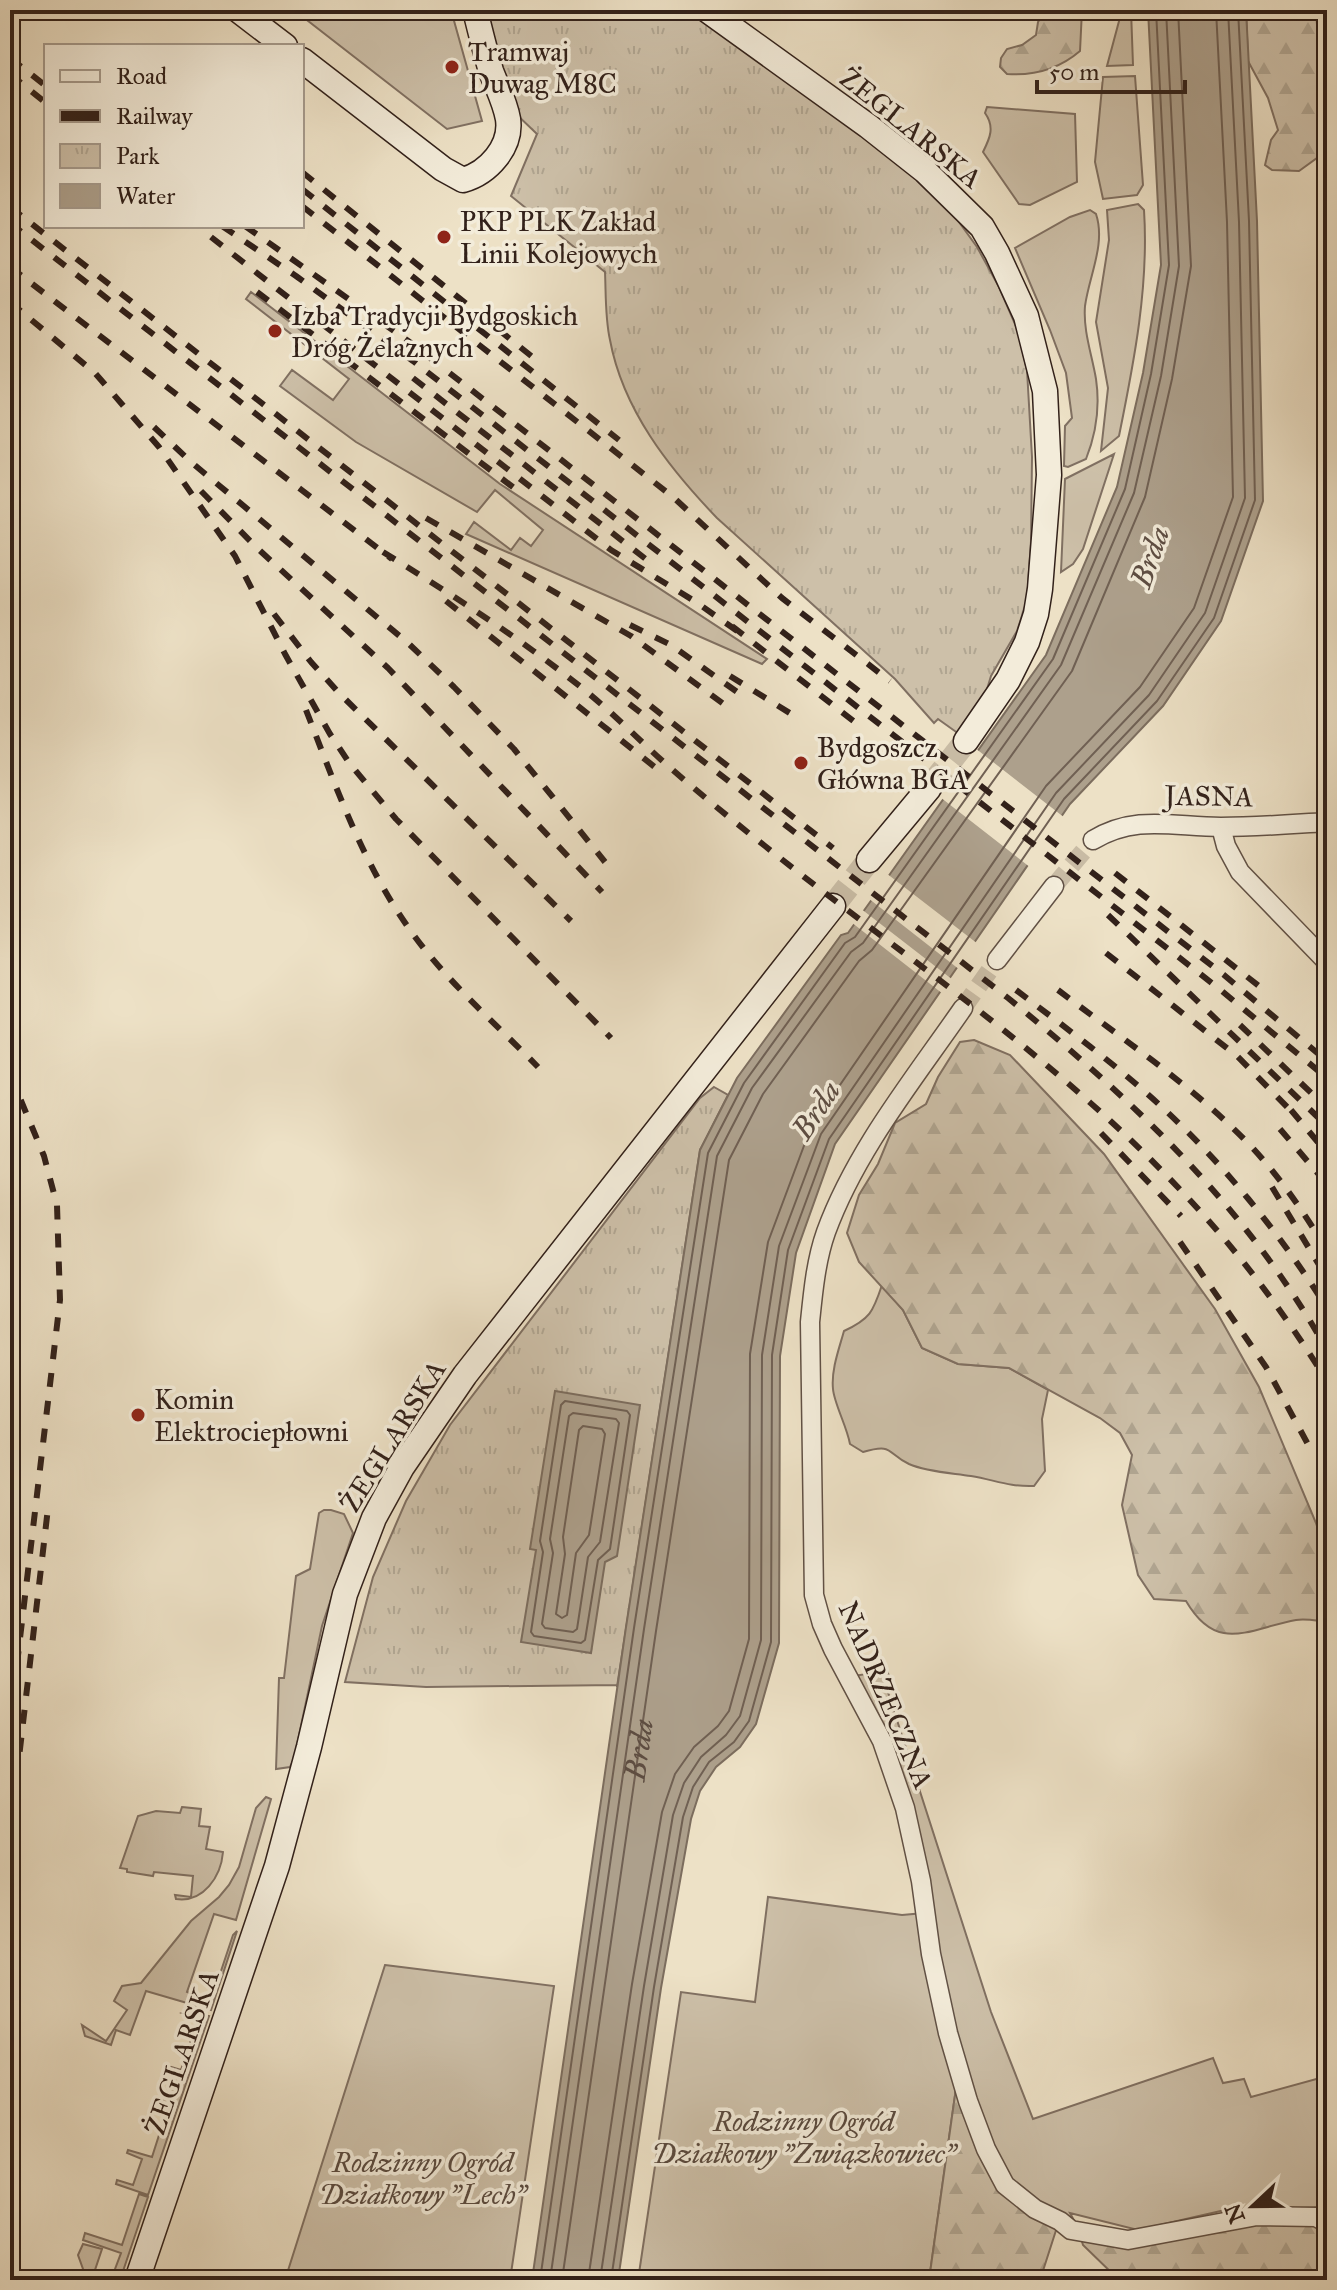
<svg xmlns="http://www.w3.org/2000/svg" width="1337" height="2290" font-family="'IM FELL Great Primer',serif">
<defs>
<pattern id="forest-firs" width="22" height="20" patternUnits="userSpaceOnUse" patternTransform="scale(2)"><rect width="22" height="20" fill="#cdc0a9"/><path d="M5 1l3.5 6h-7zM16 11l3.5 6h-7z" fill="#b0a591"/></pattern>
<pattern id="park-tufts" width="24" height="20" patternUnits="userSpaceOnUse" patternTransform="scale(2)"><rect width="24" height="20" fill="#cdc0a9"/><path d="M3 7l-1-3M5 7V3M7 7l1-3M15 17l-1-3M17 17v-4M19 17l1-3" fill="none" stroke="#b0a591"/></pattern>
</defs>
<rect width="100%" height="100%" fill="#ede1c6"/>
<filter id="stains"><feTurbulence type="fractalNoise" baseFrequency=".0025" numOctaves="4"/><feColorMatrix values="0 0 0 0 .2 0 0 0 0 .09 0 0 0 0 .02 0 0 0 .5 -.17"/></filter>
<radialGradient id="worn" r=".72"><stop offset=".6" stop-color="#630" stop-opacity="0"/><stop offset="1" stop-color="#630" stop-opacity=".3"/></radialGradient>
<path fill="#cdc0a9" stroke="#807062" stroke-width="2" d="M294,10H451L482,121L447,129Z
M1122,10H1131L1133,65L1107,66Z
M1135,76L1143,185L1137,195L1103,199L1095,162L1103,77Z
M987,107L1075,114L1077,182L1030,205L1019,204L983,152C990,138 995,127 985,113Z
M1138,204L1144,210C1149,286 1134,362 1119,436L1101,451L1108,388L1096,322L1109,240L1107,210Z
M1090,210L1096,214C1106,244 1089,276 1085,306C1083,331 1092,355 1096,379C1100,406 1096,434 1086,459L1068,467L1064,466L1065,426L1072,418L1066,373L1050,330L1015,248L1070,217Z
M251,292L500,484L767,659L762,664L466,534L474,522L511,550L520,538L531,546L543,530L495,490L477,512L356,442L280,386L292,370L333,400L349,379L246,299Z
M1114,454L1083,549L1073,564L1061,572L1065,479Z
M882,1285L903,1310L922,1348L958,1364L1009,1368L1048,1390L1042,1419L1045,1471L1034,1486C1009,1487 995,1480 971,1476C952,1473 927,1472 909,1464C886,1453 894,1443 863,1452L850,1444C847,1427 834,1403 833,1389C831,1370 839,1349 844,1331C870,1319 873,1312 882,1285Z
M324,1510H331L344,1514L353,1533L322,1626L294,1759L290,1767L276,1769L279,1678H284L296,1576L310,1569L319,1513Z
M887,1671L890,1678L887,1689L991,2012L1033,2119L1213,2058L1223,2083L1244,2079L1251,2097L1320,2078L1327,2124V2207L1225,2210L1138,2230L1070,2213L1078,2228L1016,2197L956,2088L929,2280H638L681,1992L755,2002L768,1897L902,1915L924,1913L904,1809L846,1677Z
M266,1797L271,1799L236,1920L214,1914L187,1992L211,2001L233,1935L237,1931L211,2010L146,1991L130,2035L116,2030L111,2045L85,2036L82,2025L106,2041L127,2010L114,2001L122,1986L141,1983L191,1921L219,1897L229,1885L239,1867L256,1808Z
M182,1807L201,1809L199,1826L210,1827L206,1849L223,1852C221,1877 203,1903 176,1899L175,1895L191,1897L193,1876L154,1872L153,1876L127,1872V1869L120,1868L138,1816L156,1811L180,1813Z
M385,1965L554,1986L510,2280H285Z
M185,2012L209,2016L148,2195L116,2184L117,2180L133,2185L142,2159L127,2153L128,2150L152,2157L168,2107L161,2104L170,2084L164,2081L165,2078L169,2079L172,2071L167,2069L168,2066L181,2070L198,2019L182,2013Z
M139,2194L148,2197L120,2280H87L78,2255L83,2244L102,2249L95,2270L112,2277L121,2253L83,2240L85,2233L122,2245Z"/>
<path fill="url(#forest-firs)" stroke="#807062" stroke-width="2" d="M1045,10H1082L1080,51C1059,69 1035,76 1007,74L1000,67L1001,58L1007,49L1022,45L1036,35L1038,22Z
M1246,10H1316L1319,54L1327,91V141L1321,155L1299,171L1272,170L1265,165L1271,140L1278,130L1268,98L1248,61Z
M974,1040L1010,1055L1104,1154L1215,1309L1259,1387L1316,1523L1327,1557V1622C1317,1621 1306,1618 1296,1620C1248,1629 1217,1654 1186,1601L1154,1599L1138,1575L1122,1505L1132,1455L1120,1433L1100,1418L1009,1368L958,1364L922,1348L903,1310L859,1262L847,1233L859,1195L878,1164L895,1123L926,1104L938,1077L960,1042Z
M956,2088L1004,2186L1059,2221L1040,2280H929Z
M1256,2218L1327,2225V2280H1119L1083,2245L1078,2228L1128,2241Z"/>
<path fill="url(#park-tufts)" stroke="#807062" stroke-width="2" d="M484,10H691L917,177L951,211L977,247L999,287L1018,331L1027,370L1032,457L1031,541L1027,600L1017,631L991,676L982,706L959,734L938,719L934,723L895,679L717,518C669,468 623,410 610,340C605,318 606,294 605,272L511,196L537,134L514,112Z
M714,1087L728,1095L700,1150L617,1687V1685L426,1687L345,1682L373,1577L406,1501L450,1425L700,1098Z"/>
<path fill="#ada08c" stroke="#7c6d5e" stroke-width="2" d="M1148,10H1246L1257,221L1263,501L1221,621L1163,706L1070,804L835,1144L796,1253L780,1356L779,1643L756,1724L740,1747L716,1767L700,1791L691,1819L661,1988L618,2280H532L626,1627L700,1150L737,1078L841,935L848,933L1046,655L1117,487L1143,373L1161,265Z
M555,1391L640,1405L617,1556L605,1562L591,1653L521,1642L536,1550L530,1549Z"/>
<path fill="#ede1c6" d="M975,748L1065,818L1031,868L940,797Z
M886,873L978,944L960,970L868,898Z
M860,908L953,980L943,994L851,922Z"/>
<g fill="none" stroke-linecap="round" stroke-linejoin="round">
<g stroke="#706053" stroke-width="2">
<path d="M565,1401L627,1411L630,1415L610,1549L598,1560L585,1640L581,1643L534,1636L531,1632L543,1552L540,1541L561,1405Z"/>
<path d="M573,1413L616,1419L619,1423L600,1542L588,1557L577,1629L573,1632L545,1628L542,1624L553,1553L550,1539L569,1416Z"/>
<path d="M583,1426L602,1429L605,1434L589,1535L576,1553L567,1615L562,1618L556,1614L565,1554L563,1537L579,1430Z"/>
<path d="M540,2280L634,1628L708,1153L744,1083L845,943L855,937L1053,659L1125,489L1151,374L1169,265L1156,10"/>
<path d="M550,2280L644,1629L717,1156L752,1088L851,952L863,943L1061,665L1134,493L1161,376L1179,266L1166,10"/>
<path id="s1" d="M562,2280L656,1631L729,1160L763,1094L859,961L872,950L1072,671L1145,497L1172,379L1191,266L1178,10"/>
<path d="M588,2280L632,1984L662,1812L675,1774L694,1747L718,1726L729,1711L749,1639L750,1354L768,1242L811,1127L1046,786L1140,687L1194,608L1233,497L1227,222L1216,10"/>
<path d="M600,2280L644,1986L673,1815L684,1783L701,1757L726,1735L740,1716L761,1640L762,1355L779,1246L821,1134L1056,793L1149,695L1205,613L1245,498L1239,222L1228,10"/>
<path d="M611,2280L654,1987L683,1817L693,1787L709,1762L734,1742L749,1721L771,1642L772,1355L788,1250L829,1139L1064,799L1157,701L1214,618L1255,500L1249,221L1238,10"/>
</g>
<path stroke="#c8bba4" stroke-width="18" stroke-dasharray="18 9" stroke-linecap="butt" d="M1054,886L1093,840
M963,1008L997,960"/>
<path stroke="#c8bba4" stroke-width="24" stroke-dasharray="24 12" stroke-linecap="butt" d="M929,788L966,741
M833,906L869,860"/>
<g stroke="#615145" stroke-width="21">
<path id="street" d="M1221,827L1226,846L1240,872L1327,962
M1093,840C1136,814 1174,827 1221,827C1256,827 1292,824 1327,822
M997,960L1054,886
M963,1008C914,1079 856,1150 826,1232C816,1260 813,1292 810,1322L814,1595L822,1624L833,1649L882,1741L905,1808L921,1881L931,1954L948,2033L968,2101L986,2149L1005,2185L1035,2209L1060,2221L1071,2230L1128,2240L1257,2216L1316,2217L1327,2223"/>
</g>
<g stroke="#32211a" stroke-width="27">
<path id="secondary" d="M238,10L285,46
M707,10L868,126L925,171L982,227L997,253L1026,316L1045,391L1049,475L1040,589L1036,614L1027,642L1008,680L966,741
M302,60L443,169L463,180C488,173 512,147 508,119C505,102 497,87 491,71C485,51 480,30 475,10
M869,860L929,788
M137,2280L277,1866L309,1747L345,1594L374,1518L402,1467L465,1375L833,906"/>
</g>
<use href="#street" stroke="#f3ecda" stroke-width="18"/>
<use href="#secondary" stroke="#f3ecda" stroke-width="24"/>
<path stroke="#32211a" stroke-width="6" stroke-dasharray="14 14" stroke-linecap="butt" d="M10,58L46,86
M10,74L46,103
M302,172L540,363
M302,189L619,440
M302,206L673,497L782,598L890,681
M10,207L833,848
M10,223L1008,998C1133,1100 1247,1207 1327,1350
M222,226L296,276L413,361L1217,987L1327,1078
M245,226L411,343L1224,975L1327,1061
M211,237L611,550L696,602L740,633
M10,267L392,559
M257,292L518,491
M10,302L95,373L159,447L235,556L285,654L330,734L350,764L396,819L611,1038
M413,378L656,567
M154,427L191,462L408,643L454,687L514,749L605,862
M201,491L256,547L388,668L602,892
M426,518L631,636L729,708
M383,552C454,596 523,640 587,692C615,715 640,741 667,765C699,793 732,820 765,846C900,954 1046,1051 1167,1176C1228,1238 1281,1307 1327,1381
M446,601L656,768
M274,614L311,662L340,694L571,921
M630,625L671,645L740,694
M732,626L861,727
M730,676L801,720
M306,710C335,784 362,862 408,927C444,979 494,1022 538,1067
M1115,873L1264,990
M1108,915L1327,1126
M1106,953L1237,1056L1297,1117
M1016,990C1066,1028 1118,1066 1164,1109C1227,1168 1281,1235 1327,1308
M1058,990C1121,1038 1190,1084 1246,1141C1278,1174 1303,1211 1327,1250
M1240,1025L1327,1108
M10,1074L44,1156L57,1205L60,1300L10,1723
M1291,1110L1327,1153
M1280,1129L1327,1184
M1101,1133L1181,1216
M1272,1187L1327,1278
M1180,1242L1266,1367L1310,1448
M10,1835L48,1508"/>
</g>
<g fill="#8f2418" stroke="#f3ecda" stroke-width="3">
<circle cx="452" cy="67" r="8"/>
<circle cx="444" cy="237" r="8"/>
<circle cx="275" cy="331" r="8"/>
<circle cx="801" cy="763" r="8"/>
<circle cx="138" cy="1415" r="8"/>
</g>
<g text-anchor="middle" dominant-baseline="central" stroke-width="7" stroke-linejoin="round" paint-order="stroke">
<g font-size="28" fill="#32211a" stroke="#f3ecda" text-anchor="start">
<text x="468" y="51">Tramwaj<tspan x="468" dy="32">Duwag M8C</tspan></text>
<text x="460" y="221">PKP PLK Zakład<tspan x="460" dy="32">Linii Kolejowych</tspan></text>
<text x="291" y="315">Izba Tradycji Bydgoskich<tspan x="291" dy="32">Dróg Żelaznych</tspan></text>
<text x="817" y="747">Bydgoszcz<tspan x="817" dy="32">Główna BGA</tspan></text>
<text x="154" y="1399">Komin<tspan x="154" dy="32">Elektrociepłowni</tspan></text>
</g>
<g font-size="28" fill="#32211a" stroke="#f3ecda">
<text transform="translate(911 128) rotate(39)">ŻEGLARSKA</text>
<text transform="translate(1209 796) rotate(1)">JASNA</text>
<text transform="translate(393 1436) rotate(-58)">ŻEGLARSKA</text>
<text transform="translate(886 1695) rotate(67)">NADRZECZNA</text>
<text transform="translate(182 2052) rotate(-71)">ŻEGLARSKA</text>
</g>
<g font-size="28" font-style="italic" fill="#59493e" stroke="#f3ecda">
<text x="804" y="2121">Rodzinny Ogród<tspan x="804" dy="32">Działkowy "Związkowiec"</tspan></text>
<text x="423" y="2162">Rodzinny Ogród<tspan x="423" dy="32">Działkowy "Lech"</tspan></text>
</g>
<g font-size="30" font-style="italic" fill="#5d4d42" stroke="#f3ecda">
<text transform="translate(1150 557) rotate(-71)">Brda</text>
<text transform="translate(816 1110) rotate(-57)">Brda</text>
<text stroke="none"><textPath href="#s1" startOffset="536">Brda</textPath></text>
</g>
</g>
<rect width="1337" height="2290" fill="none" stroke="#ede1c6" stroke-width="40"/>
<rect x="12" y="12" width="1313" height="2266" fill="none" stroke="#32211a" stroke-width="4"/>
<rect x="20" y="20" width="1297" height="2250" fill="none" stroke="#32211a" stroke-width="2"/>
<rect x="44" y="44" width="260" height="184" fill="#f3ecda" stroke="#a69b8d" stroke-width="2"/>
<rect x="60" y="70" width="40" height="12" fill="#f3ecda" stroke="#a69b8d" stroke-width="2"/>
<text x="116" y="84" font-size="24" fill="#32211a">Road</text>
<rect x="60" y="110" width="40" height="12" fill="#32211a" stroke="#a69b8d" stroke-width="2"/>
<text x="116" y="124" font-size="24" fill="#32211a">Railway</text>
<rect x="60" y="144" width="40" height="24" fill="url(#park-tufts)" stroke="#a69b8d" stroke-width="2"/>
<text x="116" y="164" font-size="24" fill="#32211a">Park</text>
<rect x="60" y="184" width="40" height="24" fill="#ada08c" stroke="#a69b8d" stroke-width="2"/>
<text x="116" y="204" font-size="24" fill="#32211a">Water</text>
<g transform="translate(1253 2206) rotate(248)" stroke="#f3ecda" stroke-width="6" paint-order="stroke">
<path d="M0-6L14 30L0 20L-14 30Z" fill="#32211a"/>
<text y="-12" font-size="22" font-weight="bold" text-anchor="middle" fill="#32211a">N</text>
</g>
<path d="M1037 80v12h148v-12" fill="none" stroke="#32211a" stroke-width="4"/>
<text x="1049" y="80" font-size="24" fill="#32211a" stroke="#f3ecda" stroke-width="6" paint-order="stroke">50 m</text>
<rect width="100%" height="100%" filter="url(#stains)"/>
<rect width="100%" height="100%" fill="url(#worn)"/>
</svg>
